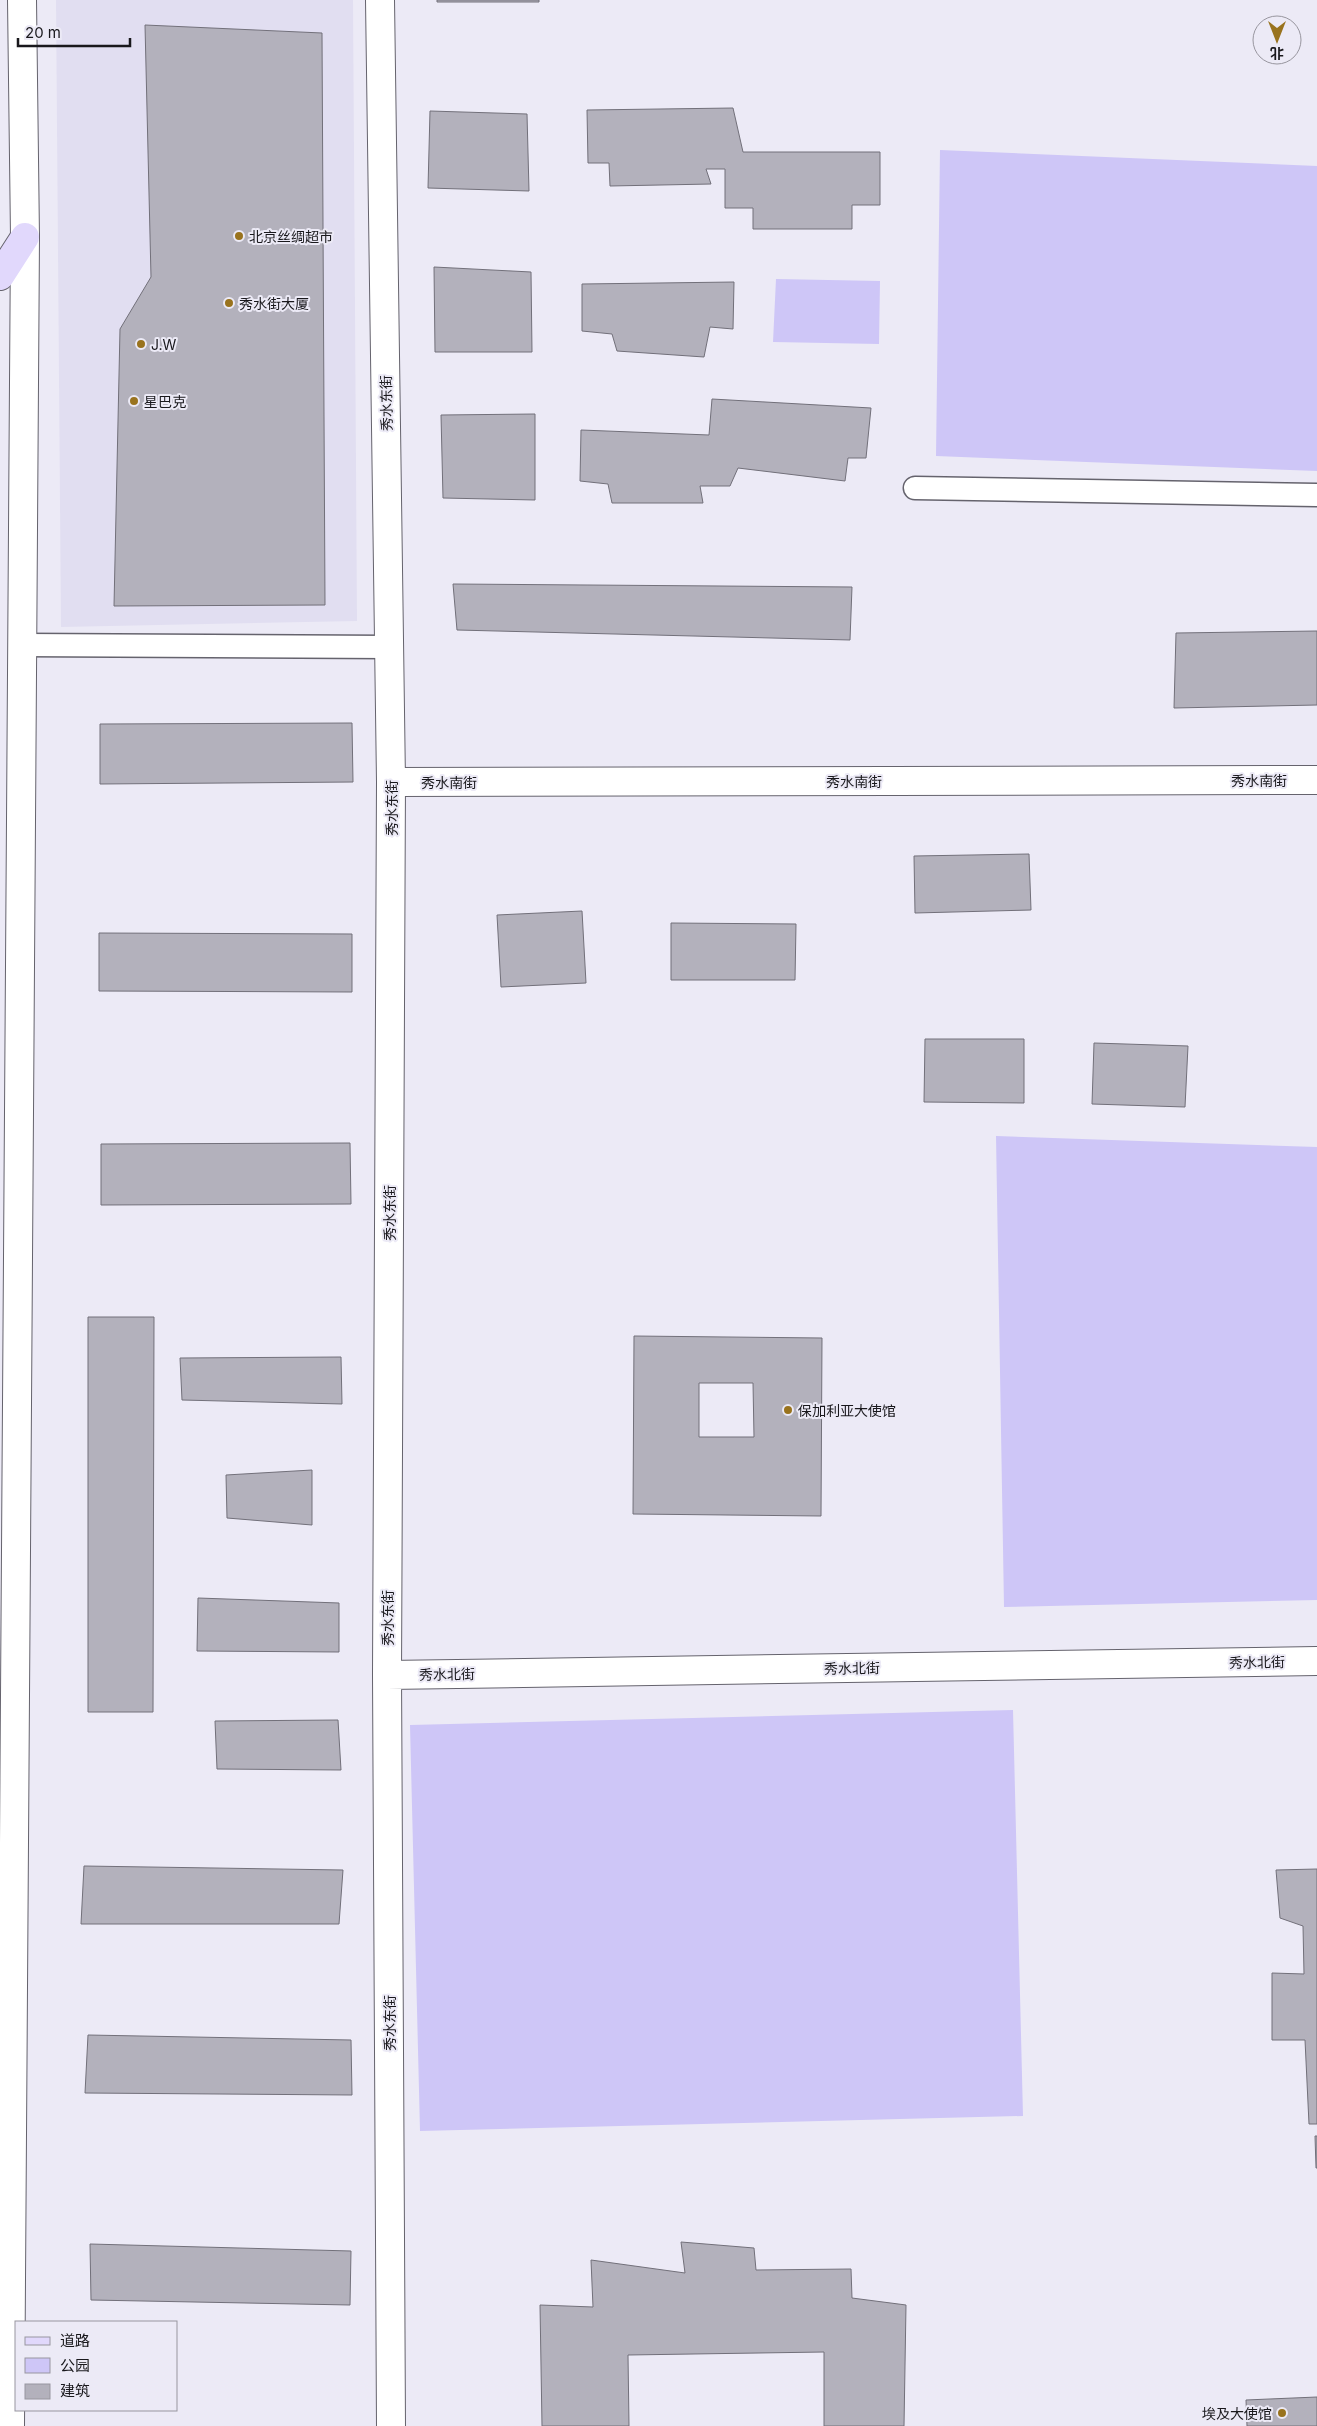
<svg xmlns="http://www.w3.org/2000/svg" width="1317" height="2426" font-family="Inter,'Noto Sans SC',sans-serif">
<rect width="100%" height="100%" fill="#eceaf6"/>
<path fill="#e1def1" d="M56,0H353L357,621L61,627Z"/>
<path fill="#cec6f7" d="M940,150L1317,166V471L936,456Z
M776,279L880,281L879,344L773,342Z
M996,1136L1317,1147V1600L1004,1607Z
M1013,1710L1023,2116L420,2131L410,1725Z"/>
<path fill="#b3b1bc" stroke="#72707a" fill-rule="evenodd" d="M437,0H539V2H437Z
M145,25L322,33L325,605L114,606L120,329L151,277Z
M733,108L743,152H880V205H852V229H753V208H725V169H706L711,184L610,186L609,163H588L587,110Z
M430,111L527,114L529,191L428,188Z
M434,267L531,272L532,352H435Z
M734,282L733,329L710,327L704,357L617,351L612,334L582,331V284Z
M712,399L871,408L866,458H848L845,481L738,468L730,486H700L703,503H612L608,484L580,481L581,430L709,435Z
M535,414V500L443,498L441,415Z
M453,584L852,587L850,640L457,630Z
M1317,631V705L1174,708L1176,633Z
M352,723L353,782L100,784V724Z
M1029,854L1031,910L915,913L914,856Z
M582,911L586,983L501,987L497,915Z
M671,923L796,924L795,980H671Z
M99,933L352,934V992L99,991Z
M925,1039H1024V1103L924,1102Z
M1094,1043L1188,1046L1185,1107L1092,1104Z
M350,1143L351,1204L101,1205V1144Z
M88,1317H154L153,1712H88Z
M634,1336L822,1338L821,1516L633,1514ZM699,1383H753L754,1437H699Z
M341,1357L342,1404L182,1400L180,1358Z
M312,1470V1525L227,1518L226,1475Z
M198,1598L339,1603V1652L197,1651Z
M338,1720L341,1770L217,1769L215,1721Z
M84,1866L343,1870L339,1924H81Z
M1317,1869V2124H1309L1305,2040H1272V1973L1304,1974L1303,1926L1280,1918L1276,1870Z
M88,2035L351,2040L352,2095L85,2093Z
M1315,2136H1317V2168H1316Z
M681,2242L754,2248L756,2270L851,2269L852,2298L906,2305L904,2426H824V2352L628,2355L629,2426H542L540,2305L593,2307L591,2260L685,2273Z
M90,2244L351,2251L350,2305L91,2300Z
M1317,2397V2426H1247L1246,2400Z"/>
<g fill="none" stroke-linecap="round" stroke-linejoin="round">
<g stroke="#65636d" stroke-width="25">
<path id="service" d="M915,488L1317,495
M22,645L389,647"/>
</g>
<g stroke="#65636d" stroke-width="30">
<path id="minor" d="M380,0L391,782L387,1675L391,2426
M391,782L1317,780
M387,1675L1317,1661"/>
</g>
<g stroke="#65636d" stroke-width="30">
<path id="tertiary" d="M10,2426L25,237L22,0"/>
</g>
<g stroke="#65636d" stroke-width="30">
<path id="secondary" d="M0,276L25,237"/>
</g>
<use href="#service" stroke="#fff" stroke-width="22"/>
<use href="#minor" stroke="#fff" stroke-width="28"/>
<use href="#tertiary" stroke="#fff" stroke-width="28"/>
<use href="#secondary" stroke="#e1d8fc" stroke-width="28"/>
</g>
<g fill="#99731e" stroke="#eceaf6" stroke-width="2">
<circle cx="239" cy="236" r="5"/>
<circle cx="229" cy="303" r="5"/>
<circle cx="141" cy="344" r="5"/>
<circle cx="134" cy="401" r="5"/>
<circle cx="788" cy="1410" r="5"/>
<circle cx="1282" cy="2413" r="5"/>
</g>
<g text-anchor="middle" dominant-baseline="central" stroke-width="4" stroke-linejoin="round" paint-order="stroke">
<g font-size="14" fill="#19181c" stroke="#eceaf6" text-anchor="start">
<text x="249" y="236">北京丝绸超市</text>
<text x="239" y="303">秀水街大厦</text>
<text x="151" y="344">J.W</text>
<text x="144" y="401">星巴克</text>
<text x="798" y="1410">保加利亚大使馆</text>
<text x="1272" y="2413" text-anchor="end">埃及大使馆</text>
</g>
<g font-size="14" fill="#19181c" stroke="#eceaf6">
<text transform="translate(386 403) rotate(-91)">秀水东街</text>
<text x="1259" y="780">秀水南街</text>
<text x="854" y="781">秀水南街</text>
<text x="449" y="782">秀水南街</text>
<text transform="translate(391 808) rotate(-90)">秀水东街</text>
<text transform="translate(389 1213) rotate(-90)">秀水东街</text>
<text transform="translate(387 1618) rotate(-90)">秀水东街</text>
<text transform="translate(1257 1662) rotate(-1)">秀水北街</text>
<text transform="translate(852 1668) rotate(-1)">秀水北街</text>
<text transform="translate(447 1674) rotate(-1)">秀水北街</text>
<text transform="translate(389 2023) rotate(-90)">秀水东街</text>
</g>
</g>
<rect x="15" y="2321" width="162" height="90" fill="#eceaf6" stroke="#98969f"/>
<rect x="25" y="2337" width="25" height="8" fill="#e1d8fc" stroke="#98969f"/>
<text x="60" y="2346" font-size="15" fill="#19181c">道路</text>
<rect x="25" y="2358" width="25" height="15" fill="#cec6f7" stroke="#98969f"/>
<text x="60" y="2371" font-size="15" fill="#19181c">公园</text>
<rect x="25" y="2384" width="25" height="15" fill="#b3b1bc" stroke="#98969f"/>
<text x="60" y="2396" font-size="15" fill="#19181c">建筑</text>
<g transform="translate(1277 40) rotate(180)"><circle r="24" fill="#eceaf6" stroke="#98969f"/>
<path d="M0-4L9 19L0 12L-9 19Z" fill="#99731e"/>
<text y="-8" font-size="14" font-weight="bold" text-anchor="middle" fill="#19181c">北</text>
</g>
<path d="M18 38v8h112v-8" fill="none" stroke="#19181c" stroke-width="2.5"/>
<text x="25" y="38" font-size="15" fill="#19181c" stroke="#eceaf6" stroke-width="4" paint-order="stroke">20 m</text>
</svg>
